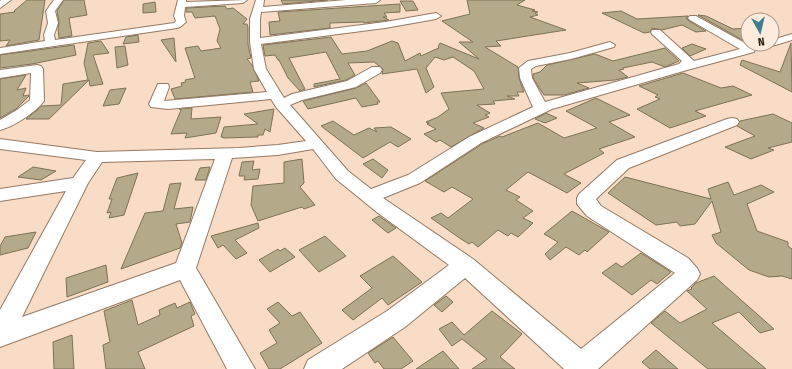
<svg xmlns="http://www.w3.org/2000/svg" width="792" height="369" font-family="'Fira Sans Condensed',sans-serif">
<rect width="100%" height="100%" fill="#f9dcc5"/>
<path fill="#b4aa8a" stroke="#7c7254" d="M27,0H45L39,40L6,46L10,40L0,41V14L15,12L14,11Z
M64,0H84L87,15L69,18L72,36L59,38L58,29L59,23L57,11Z
M281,0H328L283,4Z
M467,0H525L517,5L535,10L532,11L538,12L535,13L538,15L530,17L566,30L496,41L501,46L485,47L518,67L519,78L524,92H517L519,96H507L515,99L493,101L495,104L477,105L490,113L485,115L489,117L473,123L484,128L451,147L440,140L436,142L424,134L436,129L427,124L429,123L426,122L438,117L449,109L441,93L484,89L474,71L453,57L444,60L435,57L426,68L434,87L426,93L417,69L382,74L383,69L374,62L348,63L355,75L346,80L314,87V84L340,79L326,52L289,58L305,89L300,91L288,78L279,60H278L275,55L265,56L263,45L331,37L342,54L367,51L392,41L398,43L405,61L420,53L421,56L434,50L439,48L438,47L440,43L479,59L459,42H473L442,21L470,14Z
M400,1H413L418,10L406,11Z
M155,2L156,12L143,13V4Z
M400,4V12L384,13L387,17H383L389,20L364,23L363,22L330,23V28L270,35L269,22L280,21L278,12Z
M225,6L227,9L233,8L247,19L243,24H247L248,27V44L251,58L247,59L252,65L259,81L250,82L253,92L175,99L171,89L182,86L181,83L186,82L185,80L195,78L185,48L198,46L201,51L221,48L217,41L220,29L215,16L195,18L192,12H186V8Z
M621,11L637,19L688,16L686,18L689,21L706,31L696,32L682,25L662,30L652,28L650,32L644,33L602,13Z
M698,15L706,16L733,29L748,28V43Z
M138,35L139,42L123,44L126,37Z
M174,38L176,62L161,40Z
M101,41L109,53L93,55L103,84L90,86L89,80L49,119H26L42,106L61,105L63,84L88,80L84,63L88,43Z
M791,43L792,92L740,65L742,60L780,72Z
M692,44L706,49L690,56L682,48Z
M74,45L76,55L32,64L0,68V55Z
M125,46L128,65L117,68L115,47Z
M665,48L679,61L665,67L652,62L623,68L624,69L619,70L628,77L615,80L577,83L589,88L564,95H544L533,78V74L540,72L547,65L595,54L613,61Z
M683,73L721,88L733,86L752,95L695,111L706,116L670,128L637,109L660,99L655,97L658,95L639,86Z
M26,75L17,90L26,88L23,96L29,95V96L16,109L0,118V79Z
M366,83L380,102H377L378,104L362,107L356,98L308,109L303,101L356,88Z
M126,88L119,104L103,106L110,90Z
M596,98L630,115L609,122L635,137L599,149L604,153L564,174L581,183L567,193L528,172L506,190L520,197L516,200L533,211L523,218L533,223L518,237L511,233L508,236L498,230L478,247L472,242L469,244L461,239L431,218L441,213L448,218L473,199L452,187L444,192L425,181L482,144L500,136L502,137L538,123L564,138L597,128L566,111Z
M192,108L191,119L221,117L216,133L185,138L187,133L171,134L181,110L179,109Z
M274,109L270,132L265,129L263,135H258V137L223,138V137H221L224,127L258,124L244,114Z
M546,113L557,118L545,123L535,119Z
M773,114L792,123V142L768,148L774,150L751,159L725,147L755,136L737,126L740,121Z
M333,121L354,135L369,128L377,132L374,128L391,127L411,139L398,147L390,142L363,158L321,126Z
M302,159L304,183L300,187L315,205L304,209L302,207L258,221L251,205L253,186L284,183V162Z
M373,159L388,170L382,178L363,164Z
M254,161L252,170L260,169L258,179L244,180L245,176H239L242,162Z
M33,167L56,171L41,180L18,177Z
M210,167L206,180H195L200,168Z
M138,173L124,215L109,218L111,212L107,213L112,199H109L117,178Z
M625,177L711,199L708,189L728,182L734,195L761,185L774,192L747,204L757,231L788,242V246L792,249V279L782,276L769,277L749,270L716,243L712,235L721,232L712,201L695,224L680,226L677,222L656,225L608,193Z
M181,183L174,209L193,207L190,222L176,224L182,243L180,248L121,269L145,213L163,211L170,184Z
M572,211L609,232L587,252L585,250L579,255L566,247L550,260L545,254L558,242L544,234Z
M379,216L396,228L388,233L372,220Z
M258,223L259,228L235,240L247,253L236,259L223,245L218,248L211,236Z
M36,232L28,248L0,255V246L5,237Z
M325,236L346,256L319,272L299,250Z
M285,248L295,257L270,272L259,260L278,249L280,251Z
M641,253L671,272L657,284L651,280L632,295L602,273L616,263L622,267Z
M393,256L422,282L388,305L382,298L353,320L342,310L372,288L360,276Z
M106,265L108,282L67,297L66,278Z
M714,276L774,329L760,333L739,312L712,323L766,369H708L651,323L665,311L680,323L707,309L687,291L692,289L691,288L696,283Z
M446,296L453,302L442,312L434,305Z
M132,300L138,325L160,315L159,310L175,303L177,308L190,302L195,314L191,316L194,326L138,352L145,369H106L103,345L110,342L104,311Z
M278,302L292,316L300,312L322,343L280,369H269L260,353L277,343L269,330L280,323L267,309Z
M492,311L522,334L500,357L515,369H472L487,359L462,339L452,346L439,329L452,322L464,335Z
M72,335L74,369H54L53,342Z
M393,337L413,361L401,369H384L378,361L375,363L368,353Z
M656,350L678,369H650L642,362Z
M443,351L459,369H416Z"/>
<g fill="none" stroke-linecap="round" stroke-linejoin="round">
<g stroke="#947a65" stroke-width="2">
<path id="minor" d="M1,0H11L0,8V1Z
M54,0H63L55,11L58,23L54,35L55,40L174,23L176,21L174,16L178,0H186V2L247,0L243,3L185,7L184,16L186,22L180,27L177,28L0,54V48L45,41L44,35L48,23L46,11Z
M256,0H264L263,7L346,0H380L376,3L261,12L260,19V38L385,22L436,13L441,16L436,19L385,28L261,44L266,69L284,98L292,94L347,81L372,67H380L382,70L380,73L356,87L302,100L290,105L348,171L371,189L408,175L469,137L533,107L520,78L519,68L528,61L570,53L610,42L615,45L614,47L571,59L536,66L531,69L532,78L545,102L679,64L682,61L652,34L651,32L652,30H660L694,61L740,49L690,20L688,18L690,16H696L754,48L755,50L754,52L687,70L552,109L481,143L420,183L383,198L473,259L581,349L675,273L587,216L577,204V198L579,194L617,160L727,119L732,118L737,119L739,122L737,125L629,168L596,199L601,206L688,258L697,268L700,274L697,280L598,369H564L465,278L405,327L342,369H304L308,360L387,311L449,265L378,213L336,179L313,149L278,155L232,158L196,268L255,369H227L180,280L0,347V310L66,191L0,201V189L73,178L86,160L0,149V139L97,152L239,148L278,145L306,141L276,107L271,99L168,109L151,107L149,104L158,84H168L169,87L164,101L267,92L254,69L250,42V19ZM215,159L176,263L22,317L88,183L102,162Z
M792,34V40L772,46L767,44H772V40Z
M37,65L41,66L43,69L44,101C36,112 13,127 0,130V120L17,110L30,100L31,73L0,78V70Z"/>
</g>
<use href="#minor" fill="#fff" fill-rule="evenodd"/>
</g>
<g transform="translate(760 32) rotate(172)"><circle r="19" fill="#fdebdd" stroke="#a8998d"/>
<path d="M0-3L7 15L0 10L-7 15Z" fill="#3c7f90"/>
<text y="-6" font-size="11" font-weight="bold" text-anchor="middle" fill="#281e15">N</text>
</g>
</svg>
